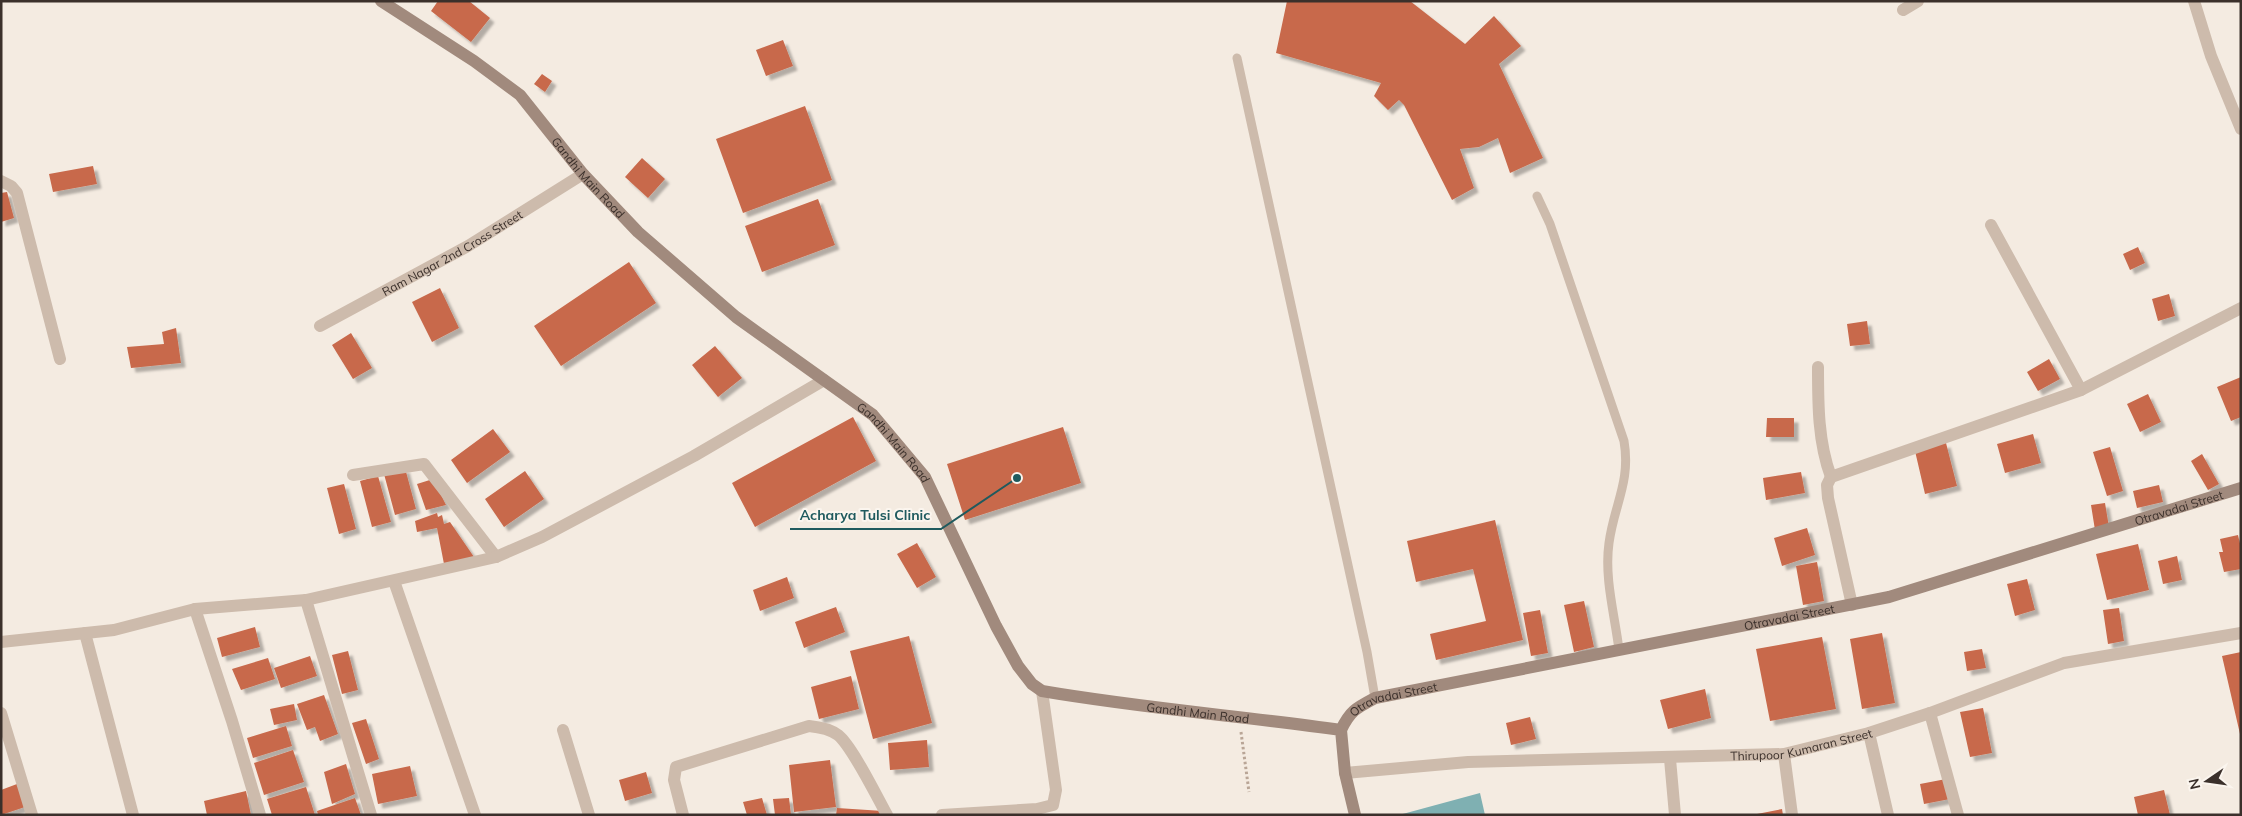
<svg xmlns="http://www.w3.org/2000/svg" width="2242" height="816" font-family="Mulish,sans-serif">
<defs>
<filter id="shadow"><feDropShadow dx="4.5" dy="4.5" stdDeviation="1" flood-color="#0004"/></filter>
</defs>
<rect width="100%" height="100%" fill="#f4ebe1"/>
<path fill="#7fb0b2" d="M1480,793L1485,815H1399Z"/>
<path fill="#c8694b" filter="url(#shadow)" d="M438,1H469L490,18L471,42L431,11Z
M1287,1H1410L1465,44L1494,16L1521,46L1499,64L1543,158L1510,173L1498,138L1479,147L1460,149L1474,188L1452,200L1404,105L1399,100L1388,110L1374,96L1381,83L1276,53Z
M783,40L793,66L766,76L756,50Z
M542,74L552,81L545,92L534,84Z
M805,106L832,180L743,213L716,139Z
M642,158L665,179L648,198L625,177Z
M93,166L97,184L53,192L49,174Z
M7,192L14,218L1,222V193Z
M818,199L835,245L762,272L745,226Z
M2138,247L2145,263L2130,270L2123,254Z
M629,262L656,303L561,366L534,326Z
M440,288L459,328L432,342L412,302Z
M2169,294L2175,316L2158,321L2152,299Z
M1867,321L1870,344L1850,346L1847,324Z
M176,328L181,363L131,368L127,347L164,344L162,332Z
M351,333L372,368L353,379L332,345Z
M715,346L742,378L718,397L692,365Z
M2049,359L2060,379L2038,391L2027,372Z
M2241,377V417L2231,421L2217,387Z
M2148,394L2161,422L2140,432L2127,404Z
M853,417L876,461L755,527L732,483Z
M1767,418H1794V437H1766Z
M1063,427L1081,483L965,520L947,464Z
M493,429L510,452L467,483L451,460Z
M2033,434L2041,463L2005,473L1997,444Z
M1946,443L1957,486L1925,494L1915,451Z
M2110,447L2123,491L2107,496L2093,452Z
M2202,454L2219,484L2208,490L2191,461Z
M405,468L416,509L395,515L384,474Z
M525,471L544,499L504,527L485,499Z
M1801,472L1805,493L1766,500L1763,478Z
M378,476L391,522L372,527L360,481Z
M433,479L446,505L426,510L417,484Z
M344,484L356,529L339,534L327,488Z
M2159,485L2163,502L2137,508L2133,491Z
M2105,503L2109,527L2095,530L2091,505Z
M437,513L438,517L442,515L444,524L450,522L474,557L444,564L437,528L417,532L415,521Z
M1495,520L1523,640L1436,660L1430,634L1486,621L1473,569L1416,582L1407,541Z
M1807,528L1815,555L1782,566L1774,538Z
M2238,535L2241,548V569L2224,572L2219,552H2223L2220,539Z
M917,543L936,577L917,588L897,554Z
M2138,544L2149,590L2107,600L2096,554Z
M2177,556L2182,580L2163,584L2158,561Z
M1817,562L1824,601L1803,605L1796,566Z
M787,577L794,598L760,611L753,590Z
M2027,579L2035,610L2015,616L2007,584Z
M1584,601L1594,647L1574,652L1564,605Z
M836,607L845,632L804,648L795,622Z
M2119,608L2124,641L2108,644L2103,610Z
M1540,610L1548,653L1531,656L1523,613Z
M255,627L260,647L222,657L217,638Z
M1882,633L1895,703L1862,709L1850,639Z
M909,636L932,723L873,739L850,651Z
M1822,637L1836,709L1770,721L1756,649Z
M1982,649L1986,668L1967,671L1964,652Z
M348,651L358,690L342,694L332,655Z
M2241,652V734H2240L2222,656Z
M310,656L317,676L281,688L274,668Z
M268,658L275,679L241,690L232,669Z
M851,676L859,709L819,719L811,687Z
M1705,689L1711,718L1668,729L1660,700Z
M324,695L338,734L320,741L315,727L307,730L297,704Z
M294,704L297,720L274,725L270,709Z
M1983,708L1992,753L1970,757L1960,712Z
M1530,717L1536,739L1511,745L1506,723Z
M366,719L379,759L366,764L352,723Z
M286,726L292,746L253,758L247,738Z
M927,740L929,767L890,770L888,743Z
M293,750L304,782L264,795L254,763Z
M830,760L836,807L794,812L789,765Z
M346,764L355,794L332,804L324,772Z
M410,766L417,796L378,804L372,774Z
M646,772L652,793L625,801L619,780Z
M1946,779L1950,799L1924,804L1920,784Z
M17,784L25,807L1,815V790Z
M306,787L315,815H272L267,799Z
M2164,790L2170,815H2138L2134,797Z
M246,791L251,815H207L204,801Z
M355,798L361,815H318L317,811Z
M762,798L767,815H747L743,802Z
M789,798L791,815H775L773,799Z
M837,808L883,811L882,815H836Z
M1782,809L1783,815H1757V814Z"/>
<g fill="none" stroke-linecap="round" stroke-linejoin="round">
<path stroke="#b9a596" stroke-width="3" stroke-dasharray="2.5 2.5" stroke-linecap="butt" d="M1241,732L1249,792"/>
<path stroke="#cdbbac" stroke-width="9" d="M1237,58L1367,652L1375,698
M1537,196L1550,224L1624,441C1631,482 1614,505 1609,543C1604,578 1615,616 1619,650"/>
<g stroke="#cdbbac" stroke-width="12">
<path d="M2194,1L2211,56L2241,129"/>
<path d="M1903,10L1918,1"/>
<path d="M1,181L11,186L17,193L60,359"/>
<path d="M1991,225L2081,390"/>
<path id="s1" d="M320,326L468,246L583,174"/>
<path d="M1818,367C1818,404 1818,442 1831,477"/>
<path d="M353,475L424,464L496,557"/>
<path d="M394,581L475,815"/>
<path d="M306,600L371,815"/>
<path d="M1852,605L1828,498L1827,485L1831,477L2081,390L2241,308"/>
<path d="M195,609L232,721L260,815"/>
<path d="M85,633L133,815"/>
<path d="M1,642L114,630L195,609L306,600L496,557L542,537L694,456L824,380"/>
<path d="M1,713L32,815"/>
<path d="M1930,713L1958,815"/>
<path d="M563,730L589,815"/>
<path d="M1869,733L1888,815"/>
<path d="M1784,754L1792,815"/>
<path d="M1670,759L1675,815"/>
<path id="s2" d="M1345,773L1468,762L1784,754L1869,733L1930,713L2064,663L2241,633"/>
<path d="M683,815L674,780L676,767L809,726C819,727 830,729 838,735C852,746 877,797 887,815"/>
<path d="M942,815L1037,809L1053,805L1056,790L1042,691"/>
</g>
<g stroke="#a18a7d" stroke-width="12">
<path id="s3" d="M381,1L474,61L520,95L583,174L638,232L736,317L873,415L925,477L996,626L1018,666L1032,684L1042,691C1141,708 1241,716 1341,730L1345,773L1355,815"/>
<path id="s4" d="M1341,730C1350,711 1356,708 1375,698L1889,597L2241,488"/>
</g>
</g>
<g text-anchor="middle" dominant-baseline="central" stroke-width="4" stroke-linejoin="round" paint-order="stroke">
<g font-size="12" fill="#3b302b" stroke="#fbf5ee">
<text stroke="none"><textPath href="#s3" startOffset="275">Gandhi Main Road</textPath></text>
<text stroke="none"><textPath href="#s1" startOffset="151">Ram Nagar 2nd Cross Street</textPath></text>
<text stroke="none"><textPath href="#s3" startOffset="681">Gandhi Main Road</textPath></text>
<text stroke="none"><textPath href="#s4" startOffset="875">Otravadai Street</textPath></text>
<text stroke="none"><textPath href="#s4" startOffset="470">Otravadai Street</textPath></text>
<text stroke="none"><textPath href="#s4" startOffset="65">Otravadai Street</textPath></text>
<text stroke="none"><textPath href="#s3" startOffset="1131">Gandhi Main Road</textPath></text>
<text stroke="none"><textPath href="#s2" startOffset="458">Thirupoor Kumaran Street</textPath></text>
</g>
</g>
<path fill="none" stroke="#1f5a5e" stroke-width="2" d="M1017 478L941 529H790"/>
<circle fill="#1f5a5e" stroke="#fbf5ee" stroke-width="2" cx="1017" cy="478" r="5"/>
<g font-size="14" text-anchor="middle" font-weight="bold" fill="#1f5a5e" stroke="#fbf5ee" stroke-width="4" stroke-linejoin="round" paint-order="stroke">
<text x="865" y="520">Acharya Tulsi Clinic</text>
</g>
<rect width="2242" height="816" fill="none" stroke="#3b302b" stroke-width="5"/>
<g transform="translate(2207 781) rotate(257)" stroke="#fbf5ee" stroke-width="4" paint-order="stroke">
<path d="M0-4L9 19L0 12L-9 19Z" fill="#3b302b"/>
<text y="-8" font-size="14" font-weight="bold" text-anchor="middle" fill="#3b302b">N</text>
</g>
</svg>
